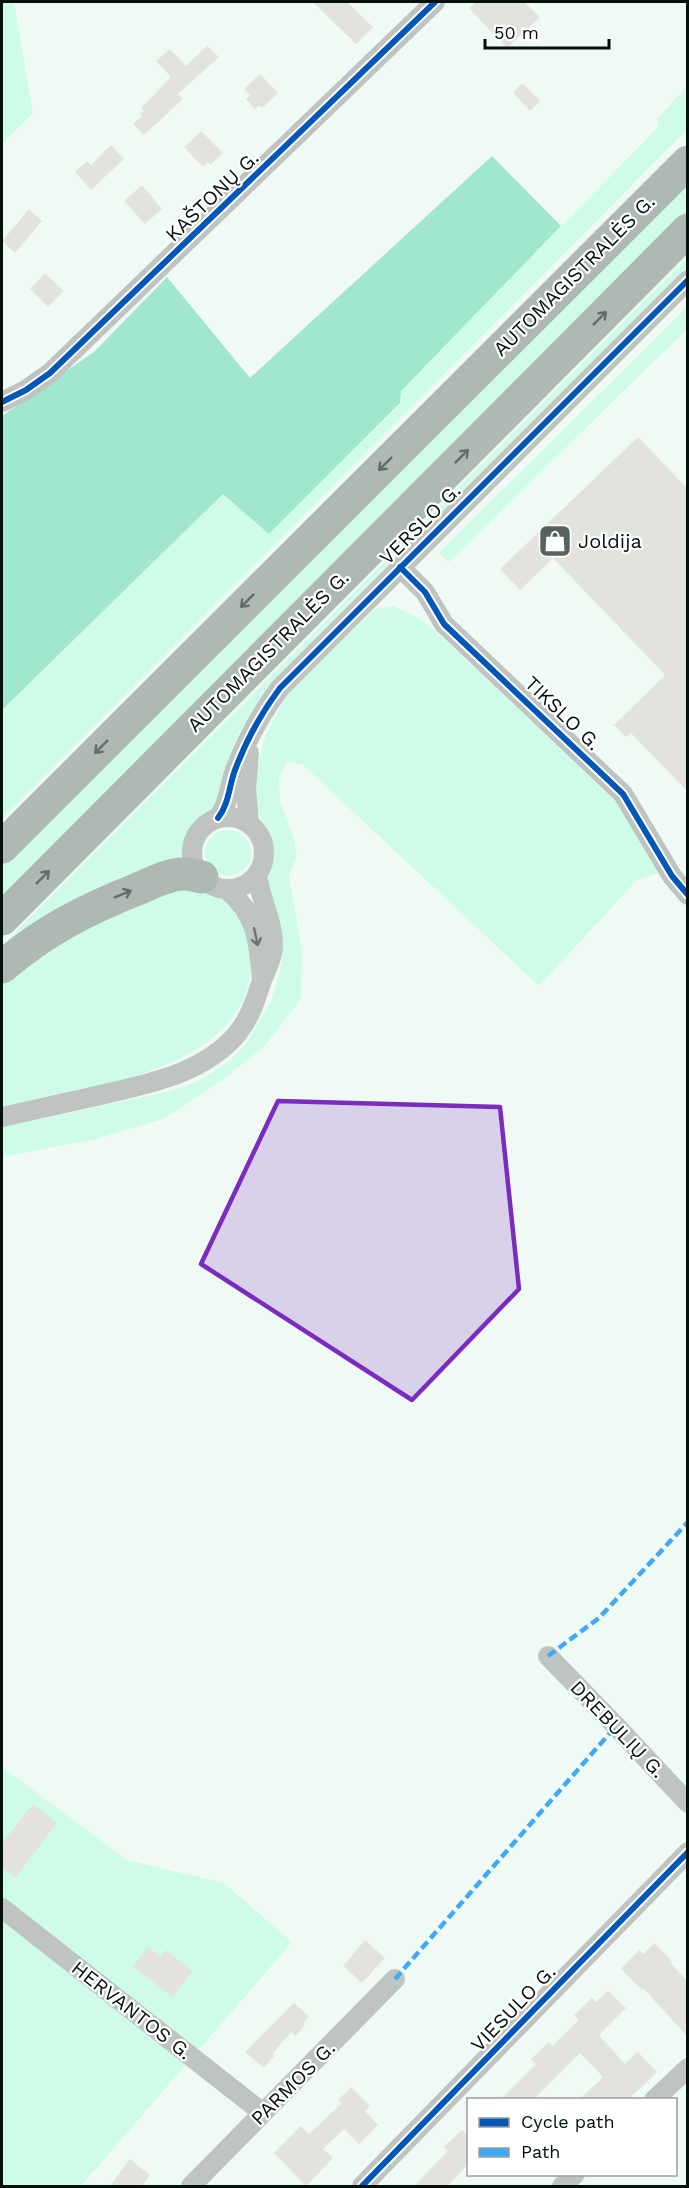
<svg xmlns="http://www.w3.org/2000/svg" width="689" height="2188" font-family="'Work Sans',sans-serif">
<rect width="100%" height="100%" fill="#f0faf5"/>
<path fill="#cffce9" d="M2,2H14L33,113L2,144Z
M687,86V130L2,819V710L223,494L269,534L400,404L401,391L658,127L657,119Z
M687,179V216L2,899V862Z
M687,258V267L318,635C288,669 256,701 235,741C226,758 229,782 220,799C205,826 180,824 185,864L2,946Z
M687,307V329L449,562L439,553Z
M394,606L417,617L431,627L622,806L659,873L637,880L539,986L302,764L286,762L279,779L280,802L293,836L297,855L289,877L302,950L301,999L264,1047L222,1080L163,1119L96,1139L2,1157V1127L171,1091L197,1082L227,1063L246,1044L271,1002L281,966L282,933L268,881L274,857L272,840L257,809L254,789L259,759L266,734L291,689L375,609Z
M205 853a23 23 0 1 1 46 0a23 23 0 1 1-46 0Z
M170,884C181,885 195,885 206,887C221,891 237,905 245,918C247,923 247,930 248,936C249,945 251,954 251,963C249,1071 81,1090 2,1107V978L17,963Z
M2,1767L127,1860L224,1883L292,1942L81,2186H2Z"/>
<path fill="#a0e7ce" d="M492,156L561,226L401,391L400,403L269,534L223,494L2,710V416L95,351L167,277L250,378Z"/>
<path fill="#e4e2dd" d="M313,2H347L373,27L356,44Z
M476,2H524L540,17L507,48L469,8Z
M207,46L219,57L178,94L183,99L144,135L133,124L142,116L140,114L144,111L141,108L171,77L156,61L170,49L186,66Z
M260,74L278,93L262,108L259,105L255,109L246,99L250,95L244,89Z
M522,83L540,101L530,111L513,93Z
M201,131L223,153L210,165L208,162L203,167L184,147Z
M111,145L124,159L91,190L75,172L87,161L91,165Z
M142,185L162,209L145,224L124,201Z
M29,209L42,221L15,253L2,241Z
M45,273L64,291L48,307L30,289Z
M638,437L687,488V791L631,733L626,737L614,725L665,675L553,558L520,590L500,569Z
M33,1804L57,1823L15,1878L2,1867V1843Z
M365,1940L385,1958L362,1983L343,1966Z
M654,1943L672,1961L670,1962L687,1981V2036L644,1989L642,1990L621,1969L639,1950L643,1954Z
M148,1947L161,1957L166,1950L193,1971L172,1997L133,1966Z
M608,1991L626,2008L599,2035L625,2064L638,2052L657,2072L628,2100H579L603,2077L580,2053L533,2100H500L536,2064L531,2059L549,2042L552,2046L579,2020L574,2015L592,1998L596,2002Z
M294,2003L309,2016L303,2023L305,2025L296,2036L291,2032L272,2054L274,2056L264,2068L245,2052Z
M351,2087L370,2106L365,2111L378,2125L359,2144L344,2129L323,2149L333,2158L306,2186L274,2153L301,2126L309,2134L341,2104L338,2100Z
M462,2130L468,2136V2164L447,2187H413L448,2151L444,2147Z
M130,2159L150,2175L141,2187H109Z"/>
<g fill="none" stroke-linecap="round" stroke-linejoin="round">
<path stroke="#bfc4c2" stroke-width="20" d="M2,402L26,390L50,373L435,2
M400,567L425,592L444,624L623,794L672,876L688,895
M249,753L246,789L249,823
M192 853a36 36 0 1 1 72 0a36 36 0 1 1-72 0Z
M218,818C229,804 229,786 235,770C246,741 262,712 280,688L688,280
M226,889C257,913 259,943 262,980C266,970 272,960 273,948C274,923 260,899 257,874
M2,1117C33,1110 64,1103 96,1096C146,1084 202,1075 237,1034C250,1018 256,999 262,980
M548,1656L616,1726L688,1803
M2,1908L263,2113
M654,2100L688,2068
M191,2186L395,1979
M362,2186L688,1852
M562,2186L575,2174"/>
<path stroke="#afb9b4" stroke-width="33" d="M2,847L688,162
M2,919L688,230
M2,967C45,930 87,909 140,888C154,882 169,874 184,874C190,874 196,876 202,877"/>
<path stroke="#3fa9f5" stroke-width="4.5" stroke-dasharray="9 4.5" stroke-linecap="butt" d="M548,1656L599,1618L688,1522
M395,1979L616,1726"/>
<g stroke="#fff" stroke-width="10">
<path id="cycleway" d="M2,402L26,390L50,373L435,2
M400,567L425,592L444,624L623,794L672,876L688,895
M218,818C229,804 229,786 235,770C246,741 262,712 280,688L688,280
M362,2186L688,1852"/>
</g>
<use href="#cycleway" stroke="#0057b8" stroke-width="6"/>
</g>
<defs><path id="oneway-shaft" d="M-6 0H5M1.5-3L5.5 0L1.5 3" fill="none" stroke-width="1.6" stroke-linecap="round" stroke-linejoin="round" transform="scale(1.5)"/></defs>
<g stroke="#626d68">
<use href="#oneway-shaft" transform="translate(600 318) rotate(-45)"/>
<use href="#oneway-shaft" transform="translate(462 456) rotate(-45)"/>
<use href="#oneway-shaft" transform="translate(385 464) rotate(135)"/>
<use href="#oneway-shaft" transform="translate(247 601) rotate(135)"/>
<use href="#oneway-shaft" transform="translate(101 747) rotate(135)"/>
<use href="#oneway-shaft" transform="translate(43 877) rotate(-45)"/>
<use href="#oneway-shaft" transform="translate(123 894) rotate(-22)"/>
</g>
<use stroke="#6a7370" href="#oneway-shaft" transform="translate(256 937) rotate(78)"/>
<path fill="#7b2cbf" fill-opacity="0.2" stroke="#7b2cbf" stroke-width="4.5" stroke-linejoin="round" d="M278,1101L500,1107L519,1289L412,1400L201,1264Z"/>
<defs>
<g id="shop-square" transform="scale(1.725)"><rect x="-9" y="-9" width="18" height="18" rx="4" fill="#56625d" stroke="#fff"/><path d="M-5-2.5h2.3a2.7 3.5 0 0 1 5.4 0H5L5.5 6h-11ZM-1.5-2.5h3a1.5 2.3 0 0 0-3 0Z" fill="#fff"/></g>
</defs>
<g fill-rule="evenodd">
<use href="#shop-square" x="555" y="541"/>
</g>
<g text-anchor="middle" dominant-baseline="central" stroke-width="4.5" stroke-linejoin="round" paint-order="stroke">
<g font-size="20" fill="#03100b" stroke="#fff">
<text transform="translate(212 196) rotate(-44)">KAŠTONŲ G.</text>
<text transform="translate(574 275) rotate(-45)">AUTOMAGISTRALĖS G.</text>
<text transform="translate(420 524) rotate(-45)">VERSLO G.</text>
<text transform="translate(268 651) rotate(-45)">AUTOMAGISTRALĖS G.</text>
<text transform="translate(563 713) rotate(44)">TIKSLO G.</text>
<text transform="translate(618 1729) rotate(46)">DREBULIŲ G.</text>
<text transform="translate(513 2008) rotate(-46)">VIESULO G.</text>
<text transform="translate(132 2010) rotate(38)">HERVANTOS G.</text>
<text transform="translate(293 2083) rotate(-45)">PARMOS G.</text>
</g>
<g font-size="20" fill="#03100b" stroke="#fff" text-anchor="start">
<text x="578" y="541">Joldija</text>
</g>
</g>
<rect width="689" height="2188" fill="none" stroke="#03100b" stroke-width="6"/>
<rect x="467" y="2098" width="210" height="78" fill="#ffffff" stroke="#9a9f9d" stroke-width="1.5"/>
<rect x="479" y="2118" width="30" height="9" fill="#0057b8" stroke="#9a9f9d" stroke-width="1.5"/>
<text x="521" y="2128" font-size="18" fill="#03100b">Cycle path</text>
<rect x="479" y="2148" width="30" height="9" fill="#3fa9f5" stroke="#9a9f9d" stroke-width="1.5"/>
<text x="521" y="2158" font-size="18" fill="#03100b">Path</text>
<path d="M485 39v9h124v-9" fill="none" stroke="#03100b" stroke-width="3"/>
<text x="494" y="39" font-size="18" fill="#03100b" stroke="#ffffff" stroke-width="4.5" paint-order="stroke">50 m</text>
</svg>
